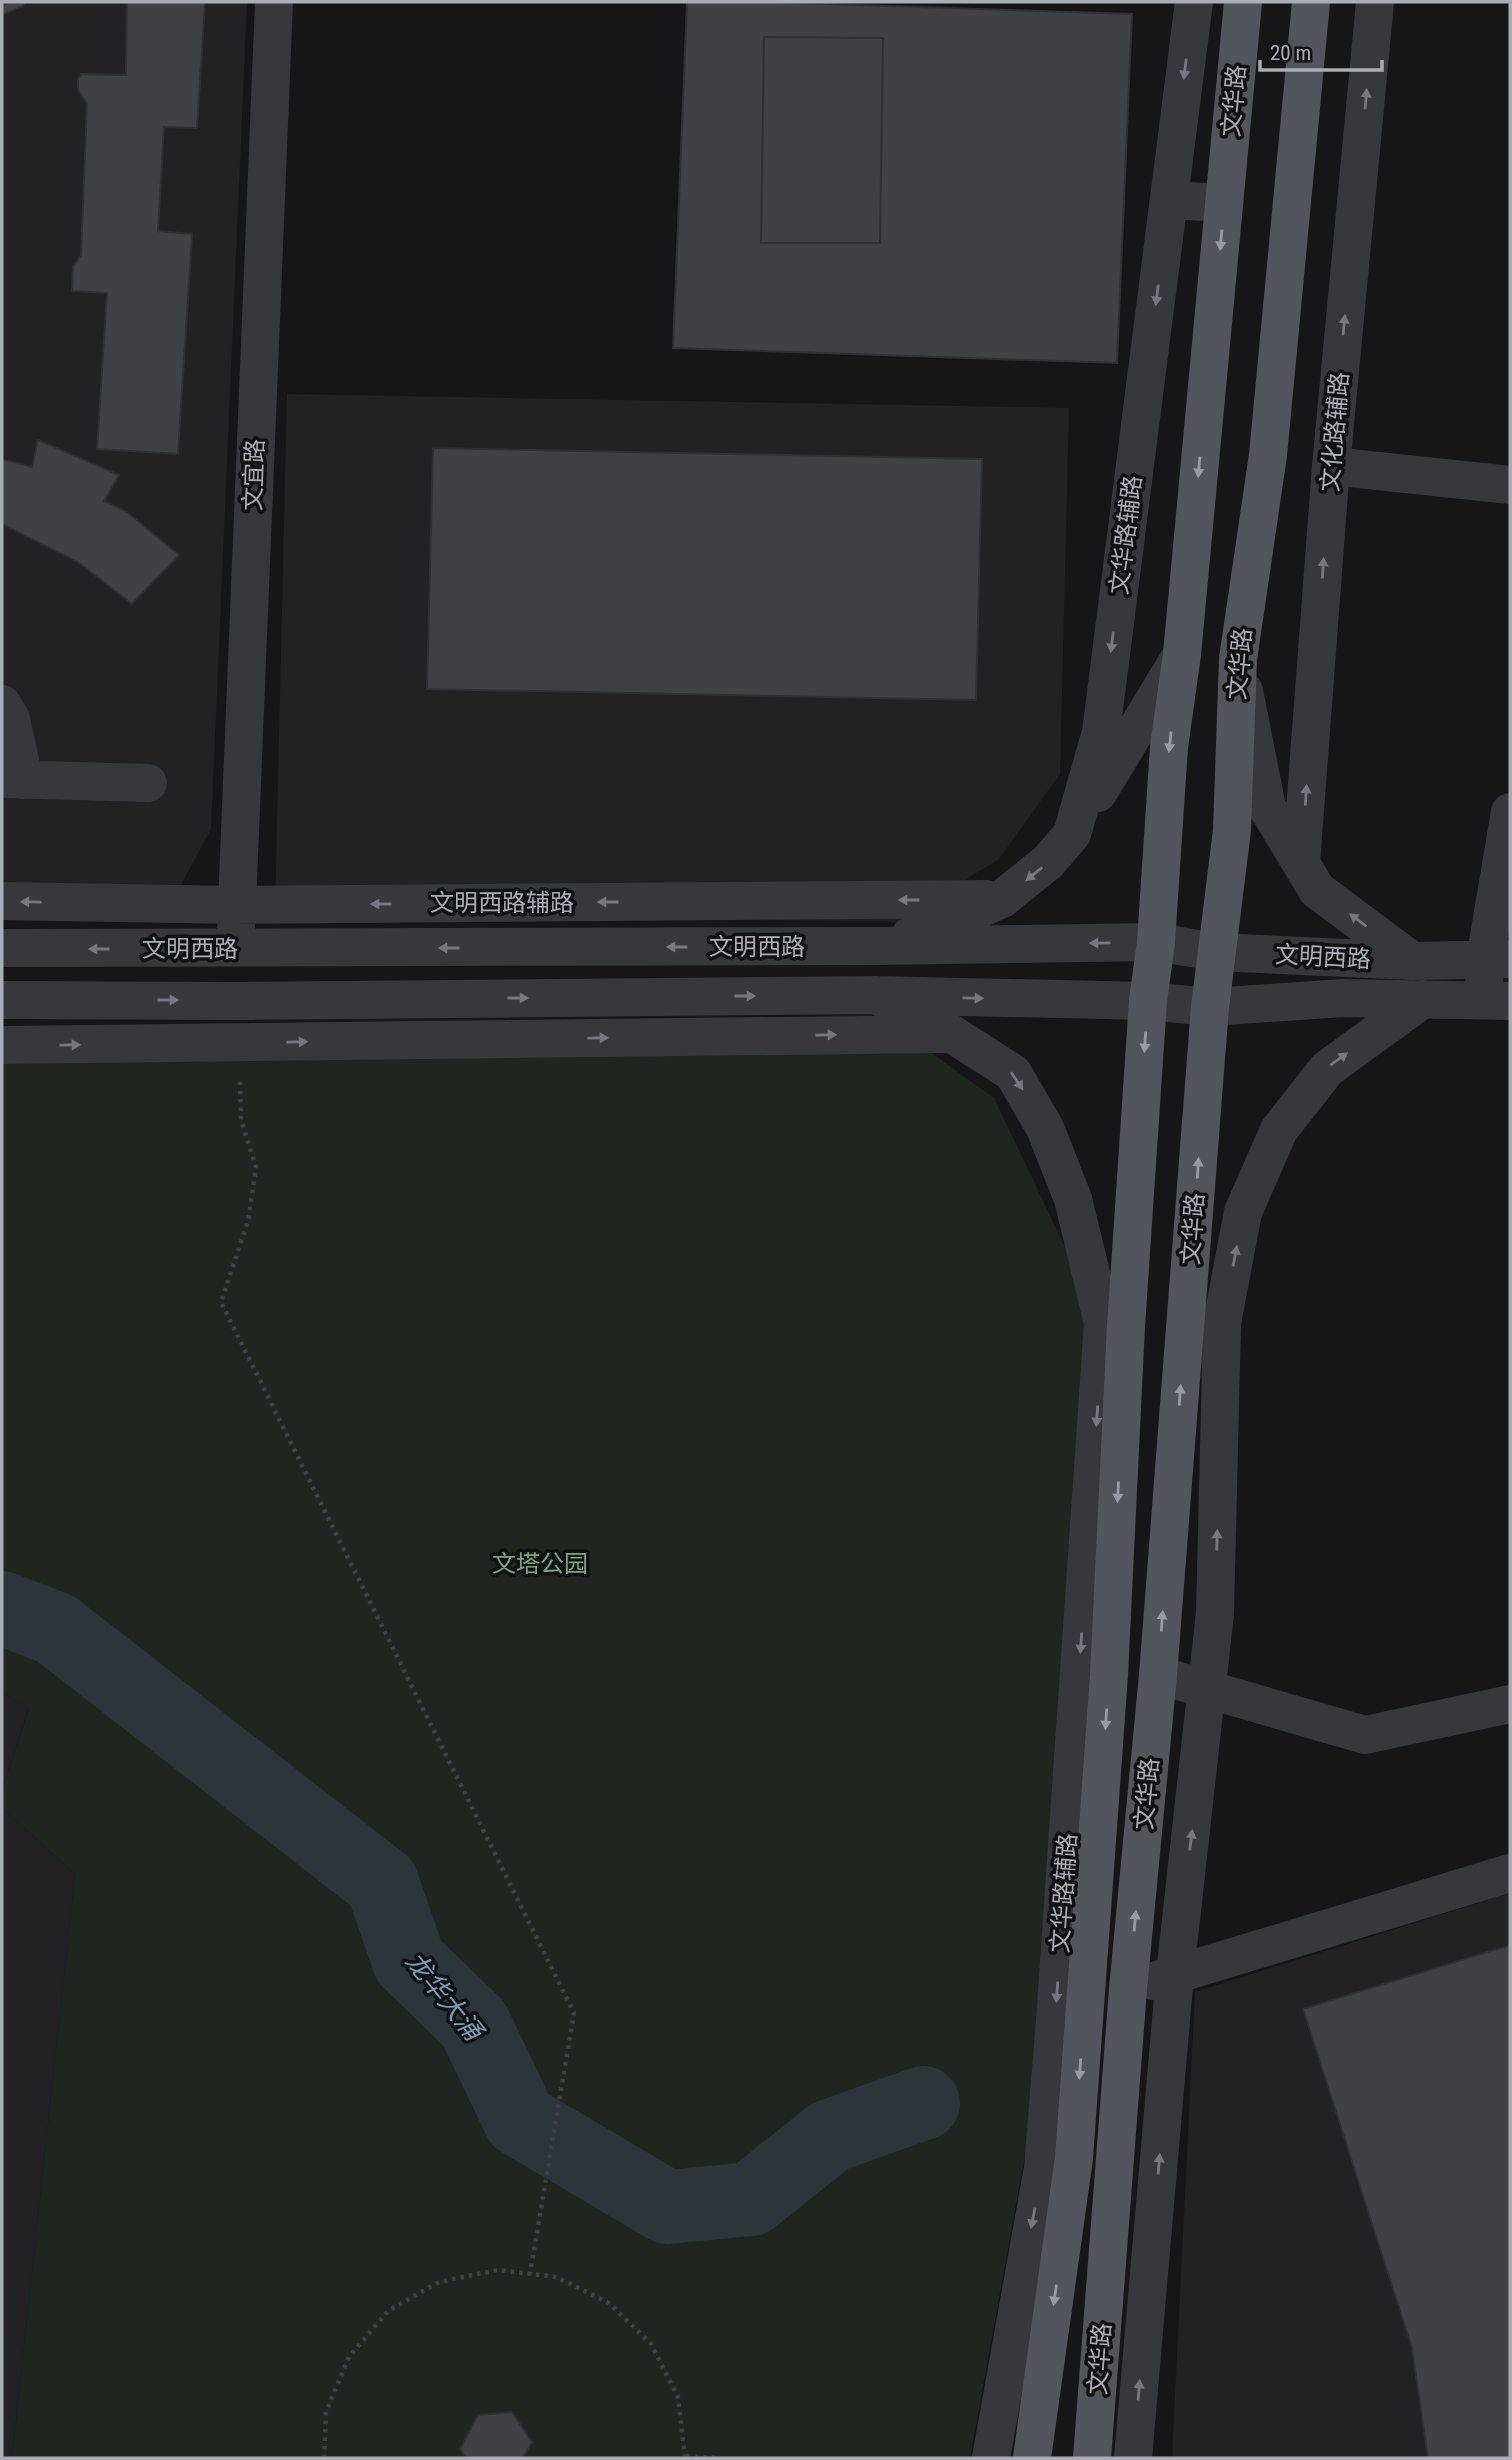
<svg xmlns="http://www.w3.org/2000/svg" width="1512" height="2460" font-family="'Roboto Condensed','Noto Sans SC',sans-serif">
<rect width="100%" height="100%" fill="#161618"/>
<path fill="#222225" d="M2,2H247L211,829L176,894L2,892Z
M287,394L1069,408L1060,774L999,859L897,922L275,911Z
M2,1692L29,1707L2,1791Z
M2,1808L75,1874L12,2458H2Z
M1510,1893V2458H1172L1195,1992Z"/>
<path fill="#1e261f" d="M2,1033L919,1044L994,1098L1088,1295L1029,2133L970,2458H12L75,1874L2,1808V1791L29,1708L2,1692Z"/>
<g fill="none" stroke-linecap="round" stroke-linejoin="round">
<path stroke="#2c353c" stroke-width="74" d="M2,1608L56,1629L382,1883L409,1961L474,2024L520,2120L667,2207L751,2199L830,2136L923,2103"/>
</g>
<path fill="#404145" stroke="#303034" stroke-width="2" d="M2,2H26L23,6L2,15Z
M127,2H205L197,128L164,127L158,231L192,234L178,454L97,449L107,293L72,291L73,267L81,255L87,104L78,90V79L81,74L126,75Z
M687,2H766L1132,14L1117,363L673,348Z
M764,37L883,38L880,243H761Z
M38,440L119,475L104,501L127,512L179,555L132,604L78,562L2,524V459L32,467Z
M433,448L982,459L976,700L427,689Z
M1510,1945V2458H1428L1412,2348L1303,2009Z
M512,2412L532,2442L523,2458H466L460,2449L478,2415Z"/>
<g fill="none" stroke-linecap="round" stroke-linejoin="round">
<path stroke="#3d3f44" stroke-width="4.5" stroke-dasharray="3.5 5" stroke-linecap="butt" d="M240,1082L241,1120L256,1167L248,1221L221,1302L574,2013L530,2274
M686,2456L718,2458
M324,2458L326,2412L349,2357L388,2311L439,2282L498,2270L556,2277L609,2303L651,2344L678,2397L685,2458"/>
<path stroke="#37383d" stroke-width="38" d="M1169,200L1224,203
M1331,466L1510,485
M1244,691L1267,807L1317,890L1412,961
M2,704L11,719L24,780
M2,779L148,783
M1098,793L1182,654
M1301,863L1331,466L1375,2
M2,901L237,905L986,899
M236,929L274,2
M910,936L933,930L1002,899L1048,862L1072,834L1101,732L1194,2
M2,948L874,946L1156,942L1215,952L1412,961L1510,959
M1484,986L1485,960L1510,812
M876,995L952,1034L1013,1073L1045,1128L1073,1199L1103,1323L1055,2020L1043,2168L991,2458
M2,1000L237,1001L876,995L1148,1001L1210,1007L1343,998L1510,1001
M2,1045L945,1034
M1158,1675L1365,1735L1510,1704
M1154,1981L1510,1873
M1133,2458L1175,1974L1215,1613L1222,1323L1243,1212L1279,1130L1327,1069L1423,999"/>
<path stroke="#53555c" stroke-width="38" d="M1032,2458L1074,2158L1109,1675L1126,1326L1148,1001L1156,942L1169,747L1182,654L1243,2
M1092,2458L1128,1989L1158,1675L1210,1007L1232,830L1238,659L1268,455L1311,2"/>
</g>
<defs><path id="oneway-solid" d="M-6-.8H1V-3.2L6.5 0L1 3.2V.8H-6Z" transform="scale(1.75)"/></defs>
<g fill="#757881">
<use href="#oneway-solid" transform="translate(1185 69) rotate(97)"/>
<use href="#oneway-solid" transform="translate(1366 99) rotate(-85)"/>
<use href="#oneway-solid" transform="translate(1157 295) rotate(97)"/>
<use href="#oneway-solid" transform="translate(1344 325) rotate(-85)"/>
<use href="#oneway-solid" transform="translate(1323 568) rotate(-86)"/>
<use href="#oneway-solid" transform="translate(1112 642) rotate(97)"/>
<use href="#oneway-solid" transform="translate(1306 795) rotate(-86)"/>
<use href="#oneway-solid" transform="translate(1034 874) rotate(141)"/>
<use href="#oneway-solid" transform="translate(909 900) rotate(180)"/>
<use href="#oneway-solid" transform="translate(31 902) rotate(-179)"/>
<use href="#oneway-solid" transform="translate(608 902) rotate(180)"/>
<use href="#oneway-solid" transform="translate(381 904) rotate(180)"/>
<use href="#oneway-solid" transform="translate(1358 920) rotate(-143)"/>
<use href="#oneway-solid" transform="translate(1100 943) rotate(179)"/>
<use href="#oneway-solid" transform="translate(677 947) rotate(180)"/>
<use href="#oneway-solid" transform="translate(449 948) rotate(180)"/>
<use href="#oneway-solid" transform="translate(99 949) rotate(-180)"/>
<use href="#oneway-solid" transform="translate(745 996)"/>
<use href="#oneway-solid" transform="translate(518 998)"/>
<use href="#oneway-solid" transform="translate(973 998) rotate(1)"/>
<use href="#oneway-solid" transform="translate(168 1000)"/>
<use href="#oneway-solid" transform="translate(826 1035) rotate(-1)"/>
<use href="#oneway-solid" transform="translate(598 1038) rotate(-1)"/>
<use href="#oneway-solid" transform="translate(297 1042) rotate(-1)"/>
<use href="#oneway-solid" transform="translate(70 1045) rotate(-1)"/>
<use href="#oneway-solid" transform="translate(1339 1059) rotate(-36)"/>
<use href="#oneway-solid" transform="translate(1017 1081) rotate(56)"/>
<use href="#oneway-solid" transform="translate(1235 1256) rotate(-79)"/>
<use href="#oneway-solid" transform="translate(1097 1416) rotate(94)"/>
<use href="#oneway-solid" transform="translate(1217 1540) rotate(-89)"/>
<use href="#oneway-solid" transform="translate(1081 1643) rotate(94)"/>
<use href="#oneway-solid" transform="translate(1191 1840) rotate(-83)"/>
<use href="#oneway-solid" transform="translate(1057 1992) rotate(94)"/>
<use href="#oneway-solid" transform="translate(1159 2164) rotate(-85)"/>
<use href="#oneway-solid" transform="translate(1033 2218) rotate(101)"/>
<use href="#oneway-solid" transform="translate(1139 2390) rotate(-85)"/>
</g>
<g fill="#979ba6">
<use href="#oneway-solid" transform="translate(1221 240) rotate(95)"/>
<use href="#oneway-solid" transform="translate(1199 467) rotate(95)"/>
<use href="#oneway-solid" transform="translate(1170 742) rotate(96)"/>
<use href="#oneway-solid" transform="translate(1145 1042) rotate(94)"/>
<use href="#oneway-solid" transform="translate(1198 1168) rotate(-86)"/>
<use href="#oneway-solid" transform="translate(1180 1395) rotate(-86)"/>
<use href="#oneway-solid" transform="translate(1118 1492) rotate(93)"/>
<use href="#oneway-solid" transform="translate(1162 1621) rotate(-86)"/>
<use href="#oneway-solid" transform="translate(1106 1719) rotate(94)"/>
<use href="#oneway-solid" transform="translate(1135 1921) rotate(-85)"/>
<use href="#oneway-solid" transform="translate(1080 2069) rotate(94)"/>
<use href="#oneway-solid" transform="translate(1055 2295) rotate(98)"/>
</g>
<g text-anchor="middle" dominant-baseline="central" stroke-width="7" stroke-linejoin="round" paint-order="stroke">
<g font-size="24" fill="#a8adb8" stroke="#111113">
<text transform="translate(1234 101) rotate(-85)">文华路</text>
<text transform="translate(1335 432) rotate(-85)">文化路辅路</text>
<text transform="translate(254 475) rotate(-88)">文宜路</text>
<text transform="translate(1126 535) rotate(-83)">文华路辅路</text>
<text transform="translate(1240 664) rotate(-85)">文华路</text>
<text x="502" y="903">文明西路辅路</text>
<text x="757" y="947">文明西路</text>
<text x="190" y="949">文明西路</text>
<text transform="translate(1323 957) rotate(3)">文明西路</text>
<text transform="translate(1193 1229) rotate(-86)">文华路</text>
<text transform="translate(1147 1794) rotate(-85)">文华路</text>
<text transform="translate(1064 1893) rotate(-86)">文华路辅路</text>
<text transform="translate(1100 2359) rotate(-86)">文华路</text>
</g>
<g font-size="24" fill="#7fa381" stroke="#111113">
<text x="540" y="1564">文塔公园</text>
</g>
<g font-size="26" font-style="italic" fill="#7f9bb3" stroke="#111113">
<text transform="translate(444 1996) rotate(51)">龙华大涌</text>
</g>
</g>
<rect width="1512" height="2460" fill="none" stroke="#a8adb8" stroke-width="7"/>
<path d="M1260 60v10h122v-10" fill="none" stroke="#a8adb8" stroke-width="3.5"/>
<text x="1270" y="60" font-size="21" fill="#a8adb8" stroke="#111113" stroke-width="5" paint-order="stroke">20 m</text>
</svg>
